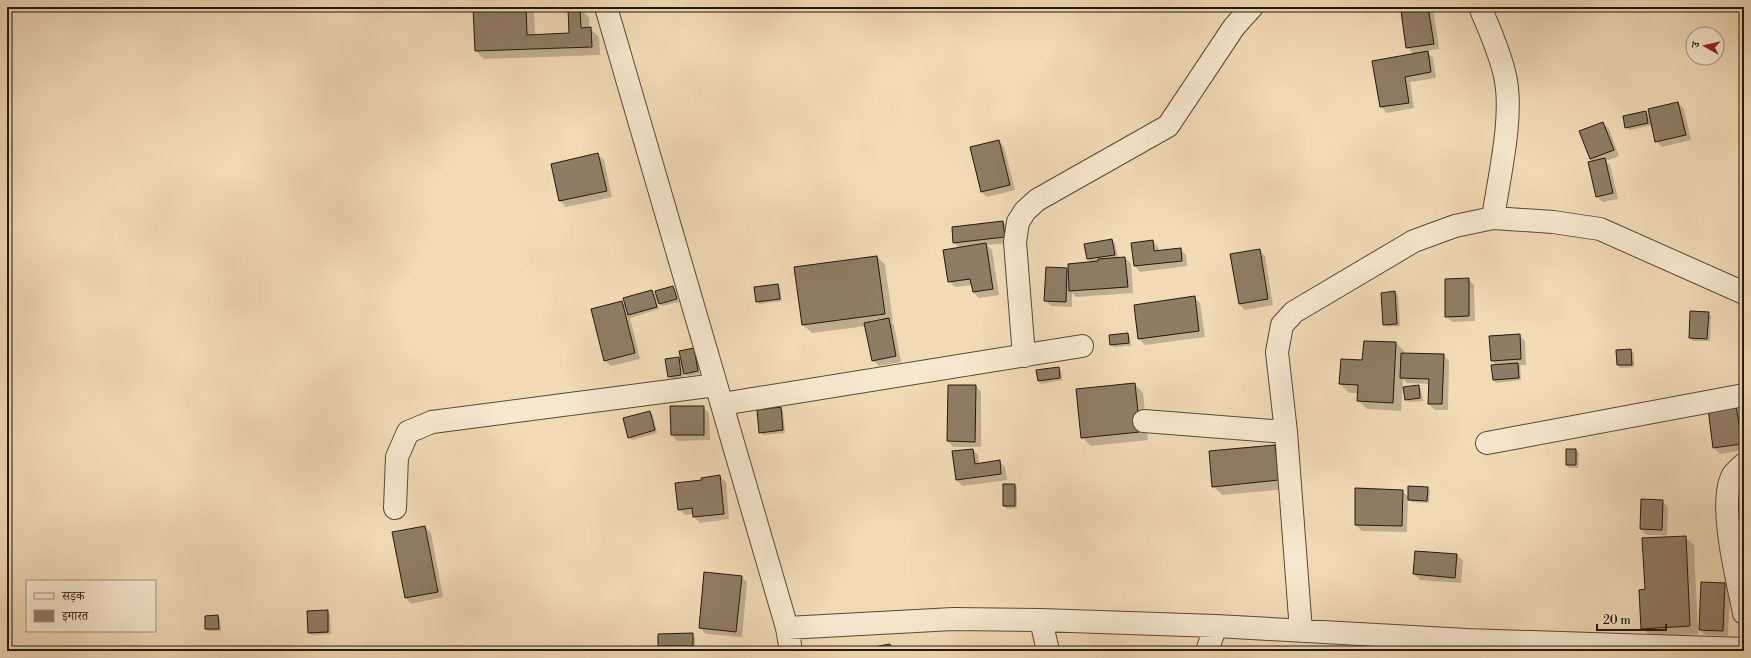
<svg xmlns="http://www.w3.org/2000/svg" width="1751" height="658" font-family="'Libre Bodoni','Noto Serif Devanagari',serif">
<rect width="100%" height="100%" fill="#f1dbb5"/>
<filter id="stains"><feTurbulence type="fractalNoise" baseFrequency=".005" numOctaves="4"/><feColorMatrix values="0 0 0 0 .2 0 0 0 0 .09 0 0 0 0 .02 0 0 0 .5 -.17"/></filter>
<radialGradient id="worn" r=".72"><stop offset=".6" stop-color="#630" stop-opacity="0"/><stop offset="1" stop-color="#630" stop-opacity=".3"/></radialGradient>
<path fill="#0003" d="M503,7H534L535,35L570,34L580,9L589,18V28L599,37L600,55L484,59L476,51Z
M1428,8L1434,14L1439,49L1426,51L1433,58L1436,78L1410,82L1414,108L1387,113L1381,107L1373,62L1415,55L1407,47Z
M1678,103L1684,109L1691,140L1662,147L1656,141L1652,125L1629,130L1626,127L1646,112L1650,117Z
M1603,123L1609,129L1619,156L1606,161L1610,165L1618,199L1603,202L1597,197L1593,162L1590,159L1580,131Z
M999,141L1004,147L1015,190L987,197L981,191Z
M598,155L604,160L612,197L566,207L560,201Z
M1003,222L1008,228L1010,243L987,245L992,250L999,295L979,298L973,292L972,285L955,287L949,281L960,248L954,243Z
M1112,240L1115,243L1118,258H1125L1131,264L1133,293L1076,297L1072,293V307L1051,306L1045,300L1067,269L1069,271L1091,263L1088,259L1085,245Z
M1153,241L1158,247L1159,251L1180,249L1186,255L1187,266L1140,272L1135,266L1132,243Z
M1259,250L1265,256L1273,305L1245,310L1239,304Z
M877,257L885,265L893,322H891L894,325L901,362L879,366L873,360L866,326L812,333L803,325Z
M1468,279L1474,285L1475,321L1452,322L1446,316Z
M777,285L780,288L782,301L759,304L757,301Z
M673,287L676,289L679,302L662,306L657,301L659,309L630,318L640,359L611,366L605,361L622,302L626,306L652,291L657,296Z
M1395,292L1398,295L1400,326L1387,327L1384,324L1382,293Z
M1194,298L1200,303L1205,337L1145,345L1139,339L1135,306Z
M1708,313L1711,316L1710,341H1693L1690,338Z
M1127,334L1130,337L1131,346L1114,347L1111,344Z
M1519,335L1525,341L1526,365H1520L1521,380L1496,383L1494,380L1497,366L1492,361Z
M1365,342L1396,343L1405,352L1404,354L1443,355L1449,361L1448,410H1435L1429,404L1430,384L1407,383L1403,379L1401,411L1367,409L1358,400V393H1349L1340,384L1363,361Z
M693,349L696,352L700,374L687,376L683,372L684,377L672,379L669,376L678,358L682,362Z
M1631,350L1634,353V367L1620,368L1618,365L1617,351Z
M1058,368L1061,370L1062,380L1041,384L1039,381L1037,371Z
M1135,384L1143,393L1148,440L1091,446L1082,437Z
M976,386L981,392V447H953L948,441Z
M1418,386L1421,389L1423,401L1409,402L1406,399Z
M1735,406L1741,412L1744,431V450L1720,454L1714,448L1709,410Z
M671,407H703L709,413L710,440L677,441L672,435Z
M780,408L783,411L785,433L763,435L760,432Z
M650,412L653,415L657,433L632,440L629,437Z
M1275,446L1283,454L1287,489L1222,495L1213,486Z
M973,450L978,455L979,464L999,461L1005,467L1007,480L962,486L957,480L953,452Z
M1567,450H1576L1579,453L1578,468H1569L1567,465Z
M720,476L726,482L729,519L700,523L694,517V514L685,515L679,509L703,481Z
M1004,485H1014L1017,487V508L1007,509L1004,506Z
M1427,488L1430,490L1429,503L1412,502L1408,498L1407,532L1362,531L1356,525V489L1402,491L1409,497Z
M1662,501L1668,507L1667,535H1646L1641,529Z
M425,527L431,533L443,597L411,604L406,598Z
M1685,537L1694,545L1698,634L1651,637L1642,628L1646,590Z
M1457,555L1463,561L1461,583L1420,580L1414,574Z
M741,577L747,582L742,637L706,634L700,628Z
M1724,584L1730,590L1728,636L1706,635L1700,630Z
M327,611L330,614L331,634L312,635L309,632Z
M218,616L220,619L221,631H209L206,629Z
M692,634L695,637V648L661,649L659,646Z"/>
<path fill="#8e7d65" stroke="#22180f" d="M526,7L527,35L569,33L568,9L580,8L581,28L591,27L592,47L475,51L473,8Z
M1428,7L1434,44L1406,48L1401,11Z
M1428,51L1431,72L1405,77L1409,103L1380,107L1372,61Z
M1678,102L1686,135L1655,142L1648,109Z
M1646,111L1648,123L1625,128L1623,116Z
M1603,122L1614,150L1590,159L1579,131Z
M999,140L1010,185L981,192L970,147Z
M598,153L607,191L559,201L551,164Z
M1605,158L1613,193L1596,197L1588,162Z
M1003,221L1005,237L953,243L952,227Z
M1112,239L1115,255L1087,259L1084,244Z
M1153,240L1154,251L1181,248L1182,261L1134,266L1131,243Z
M986,243L993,289L973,292L970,279L948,282L943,250Z
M1260,249L1268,299L1239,304L1230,254Z
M877,256L885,314L802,325L794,267Z
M1125,257L1128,287L1069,291L1068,264L1098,261V259Z
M1046,267L1067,268L1066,302L1044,301Z
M1469,278V316L1445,317V279Z
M778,284L780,299L756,302L754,287Z
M673,286L677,299L659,304L655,291Z
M652,290L657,307L628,315L623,298Z
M1395,291L1397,324L1383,325L1381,293Z
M1195,296L1199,331L1138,339L1134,305Z
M622,301L635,353L604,361L591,309Z
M1690,311L1709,312L1707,339L1689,338Z
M889,318L896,356L872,361L864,323Z
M1128,333L1129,343L1110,345L1109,335Z
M1520,334L1521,359L1491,361L1489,336Z
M1364,341L1396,342L1393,403L1357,401L1358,385L1339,384L1341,359L1362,360Z
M694,348L698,371L684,374L679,351Z
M1631,349L1632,365H1617L1616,350Z
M1401,353L1444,354L1442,404H1428L1429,379L1400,378Z
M679,357L681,375L668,377L665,359Z
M1518,363L1519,378L1493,380L1491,365Z
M1059,367L1060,378L1038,381L1036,370Z
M1135,383L1140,432L1081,438L1076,389Z
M948,385H976L975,442L947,441Z
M1419,385L1420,398L1405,400L1403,387Z
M1736,405L1742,444L1713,448L1708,409Z
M670,406H704V435H671Z
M781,407L783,430L759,433L757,410Z
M650,411L655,430L628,438L623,418Z
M1275,445L1279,480L1212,487L1209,451Z
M973,449L975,464L1000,460L1001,474L956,480L952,451Z
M1566,449H1576V465H1566Z
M720,475L724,514L693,517L692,508L678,510L675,483L702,480L701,478Z
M1003,484H1015V506H1003Z
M1408,486L1428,487L1427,501L1408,500Z
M1355,488L1403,490L1402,526L1355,525Z
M1641,499L1663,500L1662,530L1640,529Z
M425,526L438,592L405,598L392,532Z
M1686,536L1690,626L1641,629L1639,590L1645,589L1642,538Z
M1415,551L1457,554L1455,578L1413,574Z
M704,572L742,576L736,632L699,628Z
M1701,582L1725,583L1723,631L1699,630Z
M328,610V632L308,633L307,611Z
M218,615L219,629H205V616Z
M693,633V646H658V634Z
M890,644L892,651H869L868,648Z"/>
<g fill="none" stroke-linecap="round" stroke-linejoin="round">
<g stroke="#564938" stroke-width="24">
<path id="minor" d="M606,7L787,628L791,651
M1480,7C1489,29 1500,52 1505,76C1514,115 1499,177 1493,218
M1024,356L1015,242L1018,222L1025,211L1037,200L1168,126L1234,27L1252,7
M722,404L1082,346
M1144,421L1286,432
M1487,443L1744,395
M1744,464C1741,467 1736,471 1733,475C1717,502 1738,582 1744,613
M395,508L397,457L408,432L432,422L716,385
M1041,620L1048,651
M787,628L953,619L1041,620L1216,626L1466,640L1744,649
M1301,631L1286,432L1277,352L1282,325L1294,312L1414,241L1455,226L1493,218L1553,222L1600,229L1744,293
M1207,651L1216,626"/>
</g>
<use href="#minor" stroke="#f6e8cf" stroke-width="22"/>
</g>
<rect width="1751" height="658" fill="none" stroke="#f1dbb5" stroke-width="24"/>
<rect x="8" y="8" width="1735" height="642" fill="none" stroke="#22180f" stroke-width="2"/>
<rect x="12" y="12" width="1727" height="634" fill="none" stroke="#22180f"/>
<rect x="26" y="580" width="130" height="52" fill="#f6e8cf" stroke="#a19582"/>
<rect x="34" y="593" width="20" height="6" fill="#f6e8cf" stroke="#a19582"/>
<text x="62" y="600" font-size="12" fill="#22180f">सड़क</text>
<rect x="34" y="610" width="20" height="12" fill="#8e7d65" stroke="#a19582"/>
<text x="62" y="620" font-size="12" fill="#22180f">इमारत</text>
<g transform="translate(1705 46) rotate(278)"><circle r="19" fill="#f6e8cf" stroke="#a19582"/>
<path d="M0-3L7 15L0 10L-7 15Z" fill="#8f2418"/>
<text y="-6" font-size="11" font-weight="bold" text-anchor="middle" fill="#22180f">उ</text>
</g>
<path d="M1597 624v6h69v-6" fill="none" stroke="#22180f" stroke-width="2"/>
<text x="1603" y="624" font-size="12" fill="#22180f" stroke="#f6e8cf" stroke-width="3" paint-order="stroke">20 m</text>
<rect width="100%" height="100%" filter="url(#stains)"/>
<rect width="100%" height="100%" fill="url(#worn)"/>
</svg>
